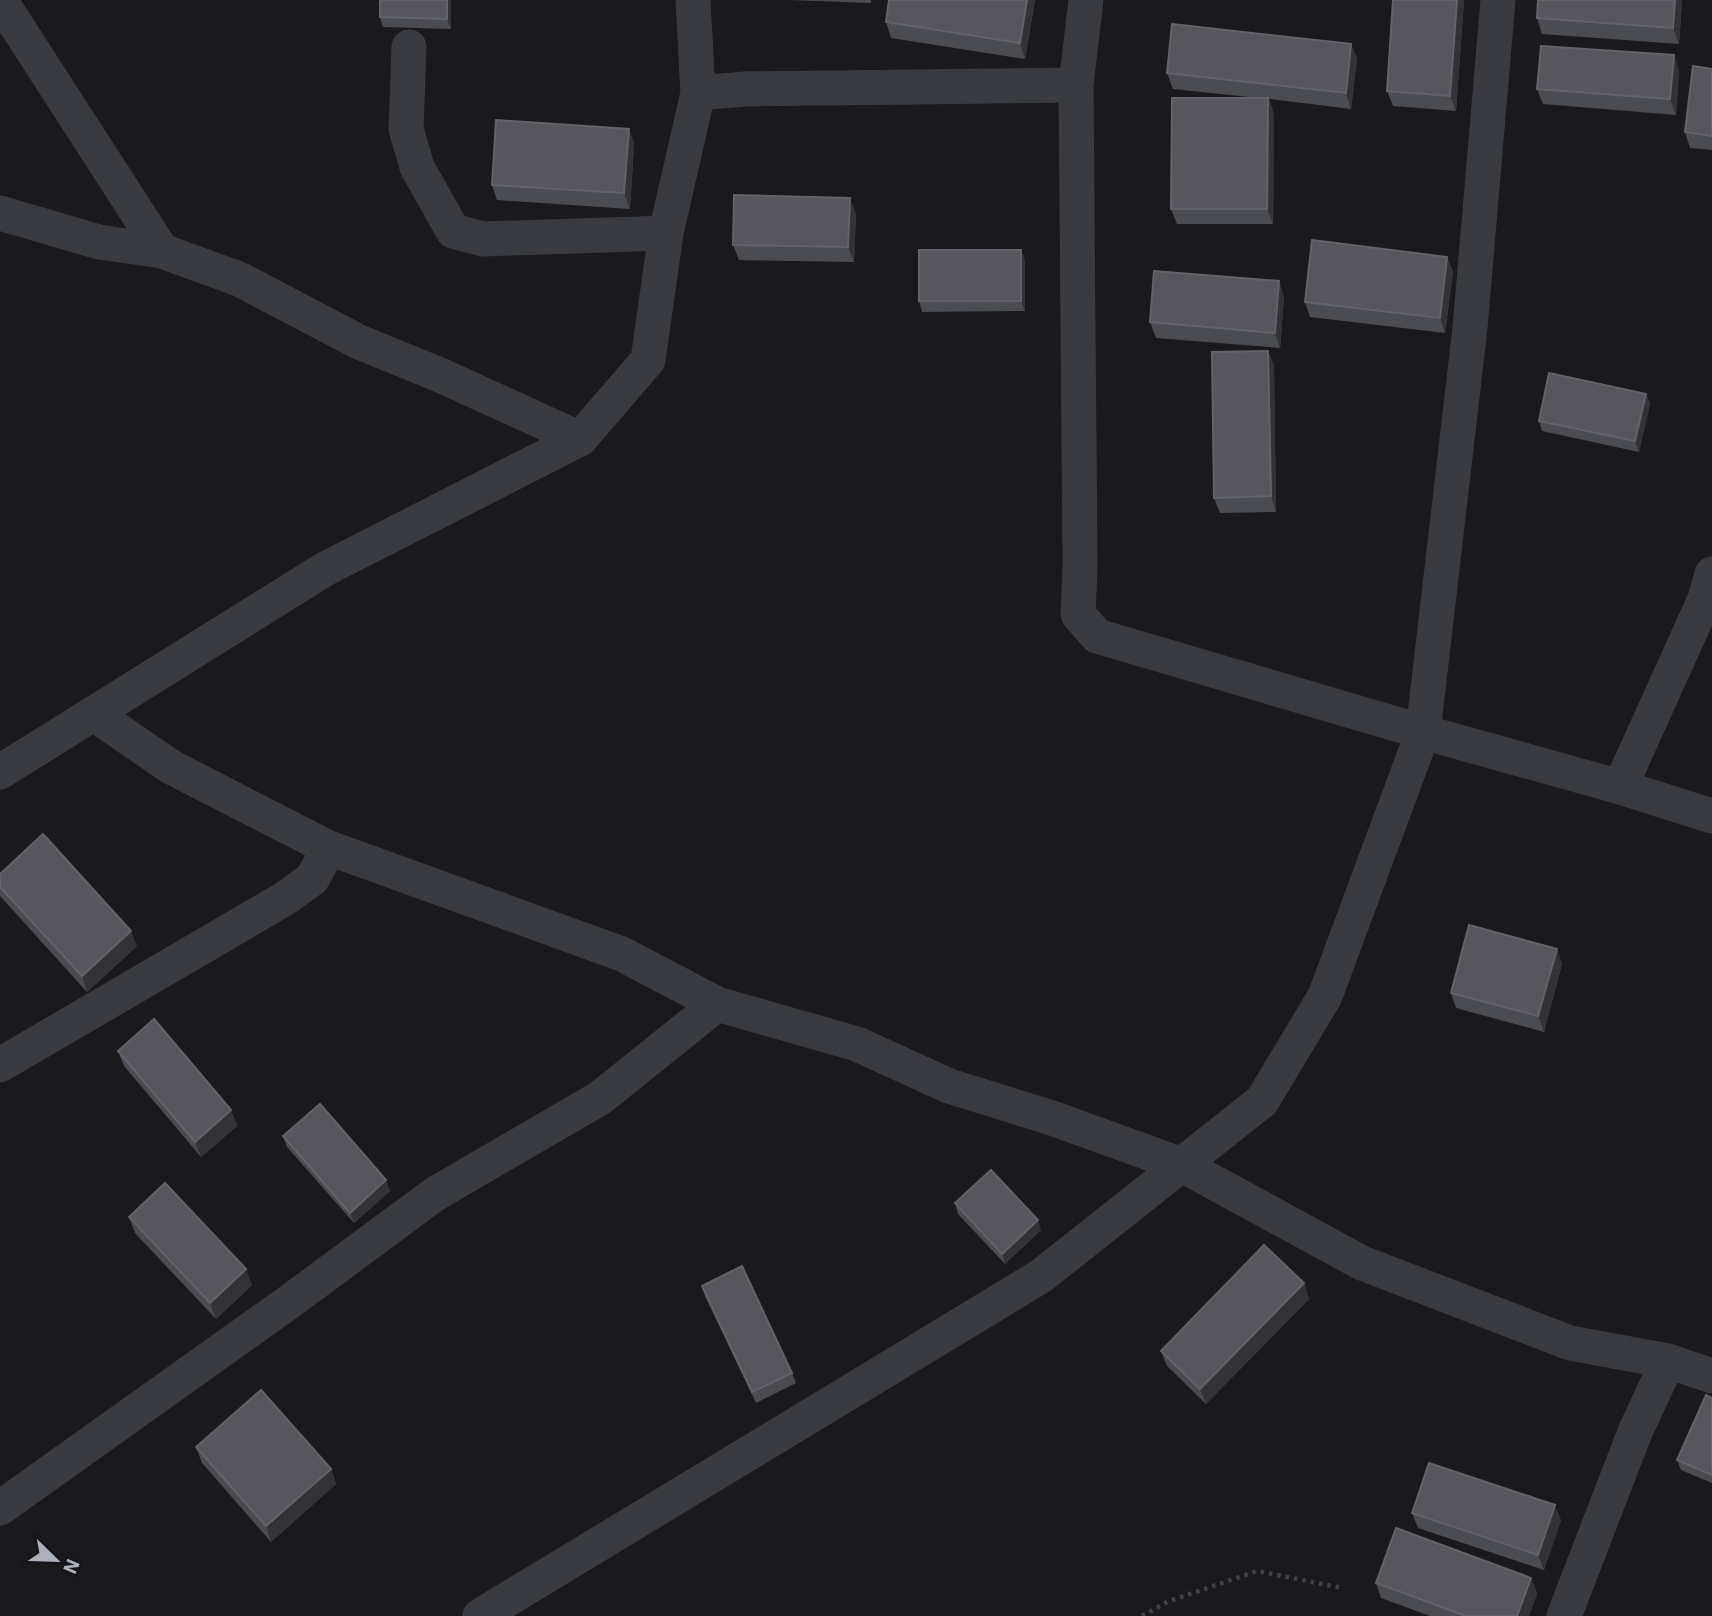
<svg xmlns="http://www.w3.org/2000/svg" width="1712" height="1616" font-family="'IBM Plex Sans',sans-serif">
<rect width="100%" height="100%" fill="#1a191c"/>
<g fill="none" stroke-linecap="round" stroke-linejoin="round">
<path stroke="#404248" stroke-width="4.5" stroke-dasharray="3.5 5" stroke-linecap="butt" d="M1142,1616L1169,1601L1257,1571L1342,1588"/>
<path stroke="#3a3b41" stroke-width="35" d="M0,0L162,251
M693,0L698,93
M1086,0L1076,85L1080,567L1078,614L1097,636L1423,732L1620,787L1712,816
M409,47L406,129L417,167L453,231L483,239L666,233
M0,213L99,242L162,251L239,279L359,342L440,375L580,439
M94,714L171,767L329,848L622,954L717,1004L857,1044L949,1086L1052,1118L1182,1165L1362,1263L1570,1343L1668,1361L1635,1432L1564,1616
M0,772L325,569L580,439L648,360L666,233L698,93L745,89L1076,85
M1620,787L1705,599L1712,574
M0,1065L284,899L312,879L329,848
M1668,1361L1712,1376
M0,1508L289,1302L435,1194L600,1098L717,1004
M480,1616L1041,1276L1262,1101L1325,996L1423,732L1470,328L1498,0"/>
</g>
<path fill="#4b4c51" d="M380,0H451V29L383,27L380,17Z
M788,0H871V3Z
M889,0H1035L1025,59L891,38L886,22Z
M1393,0H1464L1456,111L1393,106L1387,91Z
M1682,0L1679,44L1542,34L1537,18Z
M1351,44L1357,59L1351,109L1269,99L1274,114L1273,224H1177L1171,209L1258,98L1173,89L1167,73Z
M1674,55L1679,71L1676,115L1543,104L1537,89Z
M1712,69V150L1690,148L1685,132Z
M629,129L634,144L630,209L497,200L492,185Z
M856,213L854,262L739,260L733,245Z
M1447,257L1453,272L1445,333L1310,317L1305,302Z
M1025,260V311L922,312L919,301Z
M1284,297L1280,348L1156,338L1150,322Z
M1268,351L1274,366L1276,512L1220,513L1214,498Z
M1646,394L1650,404L1639,452L1542,431L1539,421Z
M0,874L137,946L87,992L0,896Z
M1562,964L1544,1032L1456,1008L1451,993Z
M118,1051L231,1110L237,1126L201,1157L124,1066Z
M283,1136L390,1191L354,1223L287,1147Z
M955,1203L1041,1230L1005,1264L958,1214Z
M129,1217L252,1285L216,1319L135,1233Z
M1304,1283L1309,1299L1206,1404L1167,1366L1161,1351Z
M702,1286L792,1373L796,1383L756,1403L705,1296Z
M1712,1398V1483L1681,1470L1677,1460Z
M196,1447L331,1469L336,1484L271,1542L202,1463Z
M1412,1513L1561,1520L1544,1570L1418,1528Z
M1531,1578L1537,1594L1529,1616H1430L1381,1598L1376,1583Z"/>
<path fill="#333337" d="M447,0H451V29L447,19Z
M1027,0H1035L1025,59L1020,43Z
M1457,0H1464L1456,111L1450,96Z
M1675,0H1682L1679,44L1673,28Z
M1351,44L1357,59L1351,109L1346,93Z
M1674,55L1679,71L1676,115L1670,99Z
M1268,98L1274,114L1273,224L1267,209Z
M629,129L634,144L630,209L624,193Z
M850,198L856,213L854,262L848,247Z
M1021,250L1025,260V311L1021,301Z
M1447,257L1453,272L1445,333L1440,318Z
M1279,281L1284,297L1280,348L1275,333Z
M1268,351L1274,366L1276,512L1271,496Z
M1646,394L1650,404L1639,452L1635,441Z
M131,931L137,946L87,992L82,976Z
M1557,949L1562,964L1544,1032L1538,1016Z
M231,1110L237,1126L201,1157L195,1142Z
M386,1180L390,1191L354,1223L350,1213Z
M1038,1220L1041,1230L1005,1264L1002,1254Z
M246,1269L252,1285L216,1319L210,1303Z
M1304,1283L1309,1299L1206,1404L1200,1389Z
M331,1469L336,1484L271,1542L266,1526Z
M1555,1505L1561,1520L1544,1570L1538,1555Z
M1531,1578L1537,1594L1529,1616H1517Z"/>
<path fill="#56565c" stroke="#63646b" stroke-width="2" d="M380,0H447V19L380,17Z
M889,0H1027L1020,43L886,22Z
M1393,0H1457L1450,96L1387,91Z
M1538,0H1675L1673,28L1537,18Z
M1172,24L1351,44L1346,93L1167,73Z
M1541,46L1674,55L1670,99L1537,89Z
M1693,66L1712,69V136L1685,132Z
M1172,98H1268L1267,209H1171Z
M496,120L629,129L624,193L492,185Z
M734,195L850,198L848,247L733,245Z
M1312,240L1447,257L1440,318L1305,302Z
M919,250H1021V301H919Z
M1154,271L1279,281L1275,333L1150,322Z
M1268,351L1271,496L1214,498L1212,352Z
M1549,373L1646,394L1635,441L1539,421Z
M43,834L131,931L82,976L0,887V874Z
M1469,925L1557,949L1538,1016L1451,993Z
M154,1019L231,1110L195,1142L118,1051Z
M320,1104L386,1180L350,1213L283,1136Z
M991,1170L1038,1220L1002,1254L955,1203Z
M165,1183L246,1269L210,1303L129,1217Z
M1264,1245L1304,1283L1200,1389L1161,1351Z
M742,1266L792,1373L752,1392L702,1286Z
M261,1390L331,1469L266,1526L196,1447Z
M1706,1395L1712,1398V1475L1677,1460Z
M1429,1463L1555,1505L1538,1555L1412,1513Z
M1396,1528L1531,1578L1517,1616H1466L1376,1583Z"/>
<g transform="translate(56 1560) rotate(113)" stroke="#151417" stroke-width="5" paint-order="stroke">
<path d="M0-5L12 26L0 18L-12 26Z" fill="#acb0bb"/>
<text y="-10" font-size="19" font-weight="bold" text-anchor="middle" fill="#acb0bb">N</text>
</g>
</svg>
